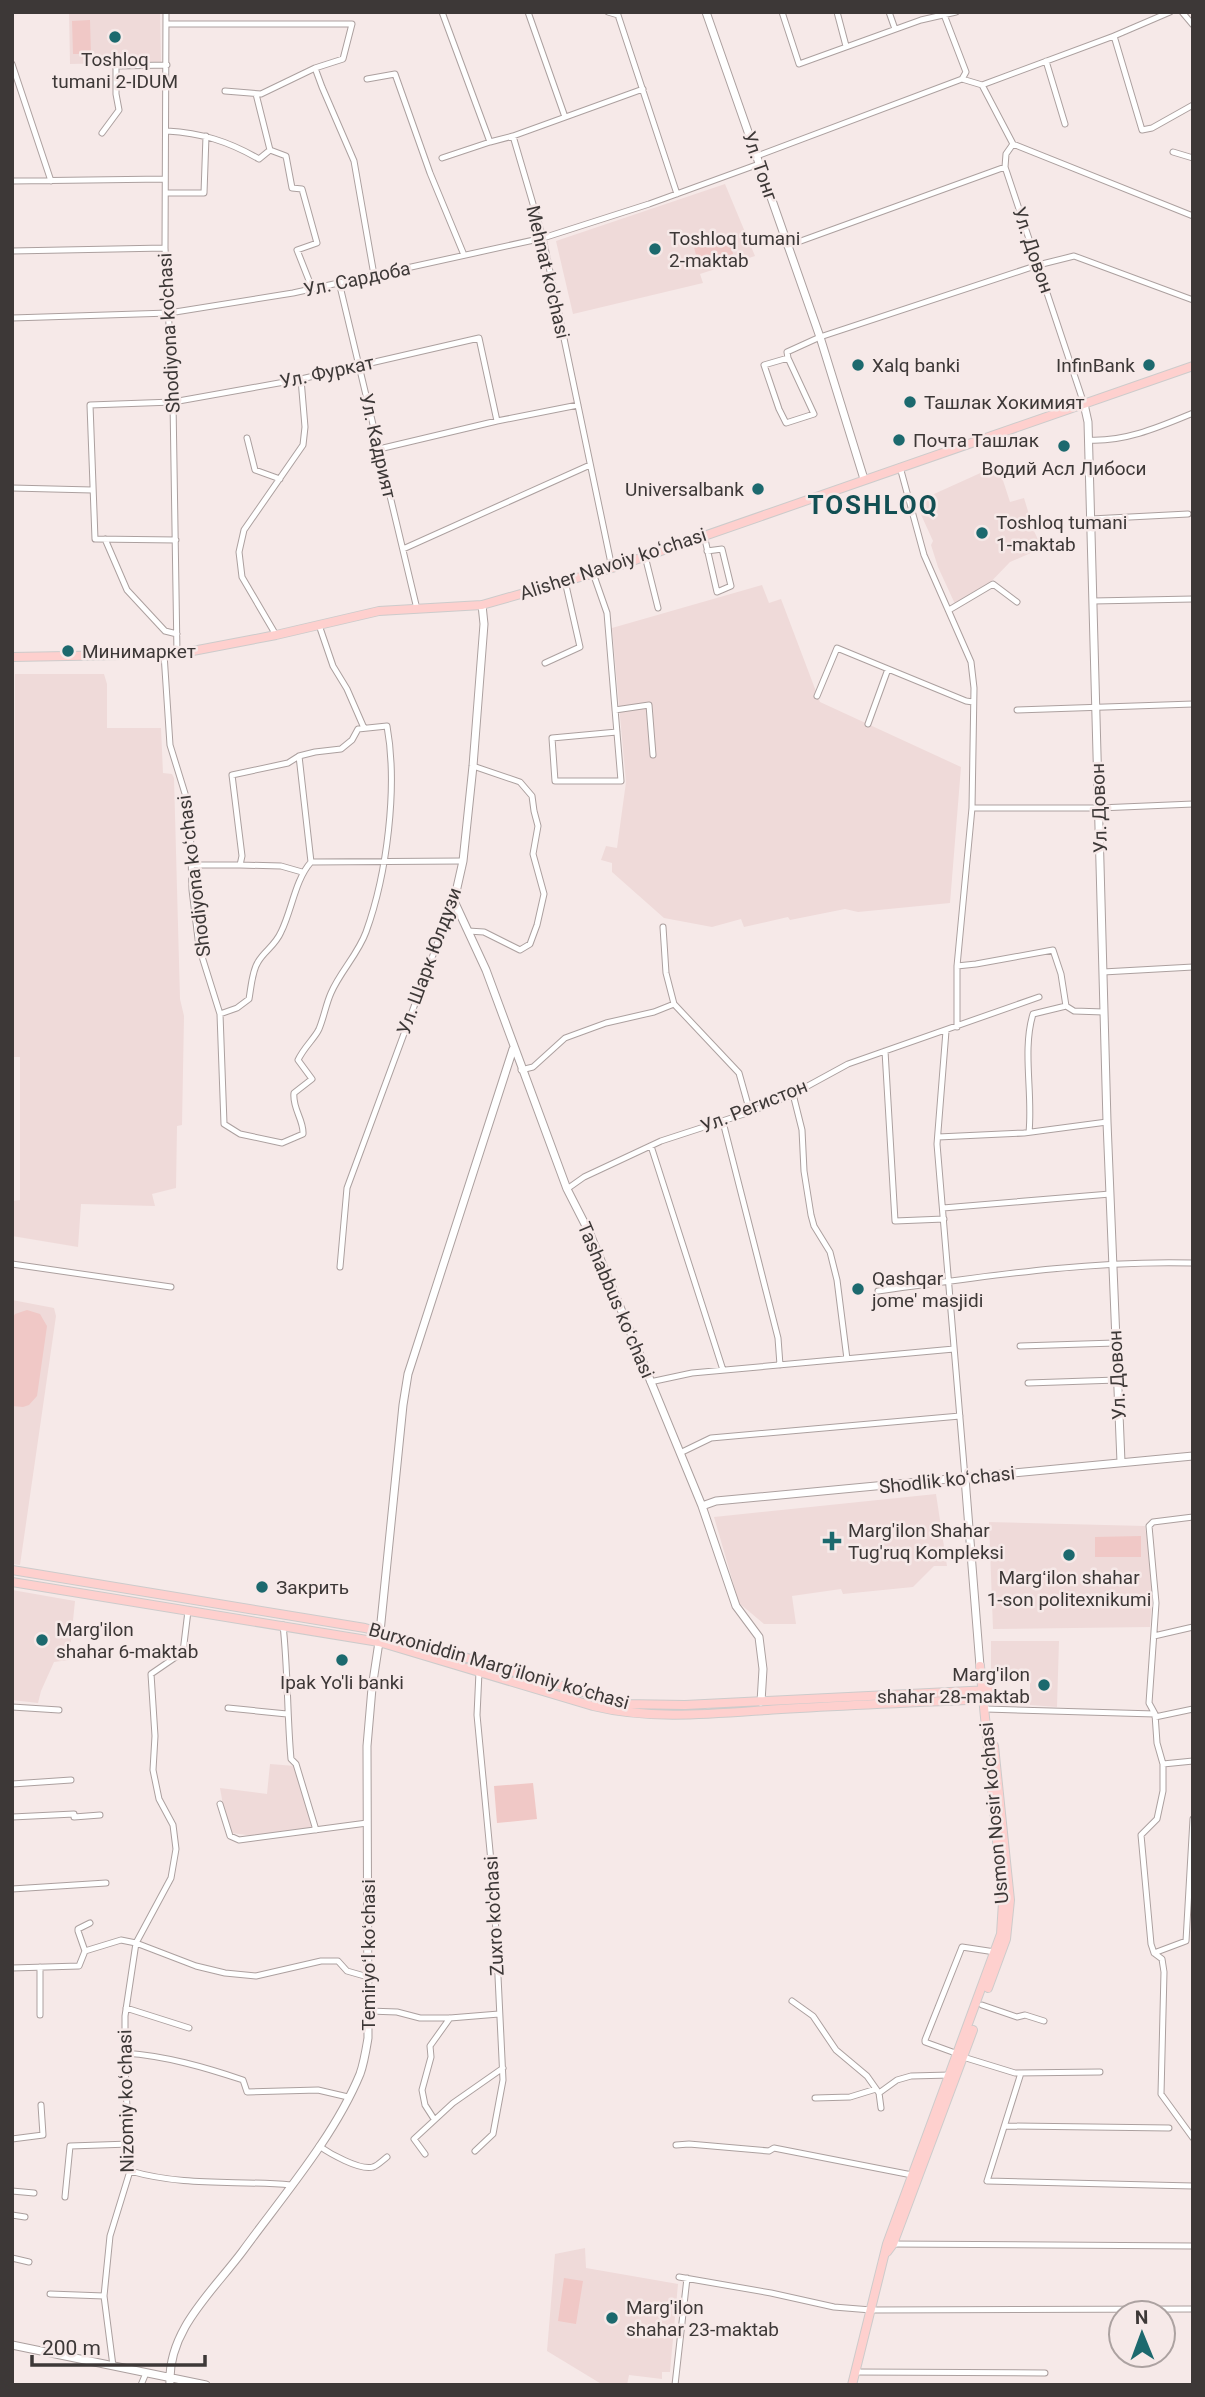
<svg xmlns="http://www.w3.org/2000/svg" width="1205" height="2397" font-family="Roboto,sans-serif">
<rect width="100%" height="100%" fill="#f6e9e8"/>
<path fill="#efdad9" d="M69,12H160L161,62L70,64Z
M725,184L755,256L700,274L703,283L573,314L556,241Z
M998,465L1010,502L1024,498L1034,531L1042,548L1010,562L984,589L955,604L938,567L931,545L933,541L918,508L925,504L923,499Z
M762,585L769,603L781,599L820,702L961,767L950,903L858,912L845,909L790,920L788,917L744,927L741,919L712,927L664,918L612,872V863L601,860L606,846L617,848L626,782L612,628Z
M15,674H104L107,684V728H161L163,773L172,774L174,778L180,999L184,1016L182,1125L177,1126L176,1188L152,1194L155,1206L81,1204L78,1247L12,1236V1201L20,1200V1057H12Z
M12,1300L54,1308L56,1316L20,1565L12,1564Z
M936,1494L947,1566H934L913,1587L843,1594L841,1589L792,1596L796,1624H764L739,1603L714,1517Z
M989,1522L1145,1526L1153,1584L1150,1627L993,1629Z
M12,1590L75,1601L69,1660L54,1662L41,1691L38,1703L12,1700Z
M991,1641H1059L1057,1707L1030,1705V1670H991Z
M270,1764L295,1766L313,1828L261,1837L231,1833L225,1816L220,1788L267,1794Z
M585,2248L586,2268L678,2284L670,2372H662V2379L629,2375L627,2385H603L547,2351L555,2254Z"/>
<path fill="#f0c8c6" d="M90,20L91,54H73L72,21Z
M729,235L733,254L698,263L693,243Z
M27,1310L40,1314L47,1326L37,1396L29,1405L23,1407L12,1406V1319L15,1314Z
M1141,1536V1557H1095V1537Z
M533,1783L537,1819L497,1823L494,1786Z
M564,2278L583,2281L576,2324L558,2321Z"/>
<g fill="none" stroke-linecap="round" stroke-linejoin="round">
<g stroke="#aca09f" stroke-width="7">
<path id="street" d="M166,12L165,248L173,402L177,654
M442,12L490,142L513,136L543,238L612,568
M528,12L565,117
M608,12L618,15L677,194
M782,12L799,64L921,20L956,12
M837,12L846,46
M889,12L895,29
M1170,12L1114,36L1142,130L1152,128L1193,105
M1182,12L1193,25
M166,24H352L343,59L315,68L261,94L225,91
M1046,61L1065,124
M12,64L51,181
M315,68L322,87L354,161L374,275
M367,79L395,74L430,173L464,255
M962,79L982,85L1114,36
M982,85L1013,144
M167,131C201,133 228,141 259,159L270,150L256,94
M102,133L119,110L116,94V66L167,65
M513,136L643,89
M270,150L286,156L292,188L302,189L317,243L297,250L312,288
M1173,152L1193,158
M757,156L962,79L966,72L943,12
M442,158L490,142
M1005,167L1006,154L1013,144L1193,216
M12,181L165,179
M166,193H204L206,136
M787,246L1005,167L1084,404
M12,251L165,248
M339,282L417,609
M12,318L169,313L293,293L543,238L649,204L759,164
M788,358L814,414L786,423L779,409L764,365L788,358L787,352L820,337L1038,265L1074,256L1193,300
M247,438L255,470L280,479
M1088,440C1125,442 1159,427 1193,413
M379,449L497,421L578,405
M900,467L924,555L971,662L974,688L972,808L957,966V1027
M12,488L92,490
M1091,519L1188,514
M704,535L717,592L731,586L722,549L707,551
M105,539L127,590L165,631L177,634
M176,540L95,539L90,405L173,402L301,379L479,338L497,421
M403,549L590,465
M645,556L658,608
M593,573L607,613L621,781H555L552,738L617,732
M1093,601L1193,599
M949,610L993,584L1017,602
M319,625L333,666L347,689L364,728
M276,635L242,577L239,552L244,530L303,445L305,427L301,379
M164,654L170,745L187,800L190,819L192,890L199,947L220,1014L224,1124L240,1134L282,1143L303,1134C304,1120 292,1108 294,1093L312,1079L298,1060C304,1047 315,1038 319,1029C324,1017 326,1004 331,993C340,972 358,954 366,932C387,874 398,787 387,726L358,729L352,740L341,749L315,752L299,756L288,763L232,775L242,856L240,865H192
M545,663L580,647L565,581
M817,696L837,648L966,701L973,702
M615,710L649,705L653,755
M1017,710L1193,704
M868,724L888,669
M972,808H1099L1193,804
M311,862L463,861
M240,865L281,866L302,872
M663,927L666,973L674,1004L739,1073L750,1112
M468,931L484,932L520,950L530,944L537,925L544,894L533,854L538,826L534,811L532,796L520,782L473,766
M957,966L976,964L1053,950L1061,974L1066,1006L1033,1014C1022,1050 1033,1094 1029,1132
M1103,972L1193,967
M1066,1006L1074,1011L1104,1012
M220,1014L237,1008L249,999C251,988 252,971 258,962C264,951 275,946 281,932C292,910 295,880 311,862L299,756
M946,1031L937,1144L965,1478
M885,1051L895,1221L944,1219
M521,1070L533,1067L565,1038L606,1023L654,1012L674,1004
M793,1094L802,1130L804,1171L811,1215L814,1226L830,1252L837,1280L847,1359
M723,1122L778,1338L780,1365
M938,1137L1024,1133L1107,1122
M651,1146L723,1370
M567,1189L584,1177L661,1141L750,1112L793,1094L848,1064L1039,997
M943,1208L1110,1194
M12,1264L171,1287
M340,1267L347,1188L453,901
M878,1291C982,1277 1088,1260 1193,1263
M1020,1346L1115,1343
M650,1382L692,1373L954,1349
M1028,1383L1117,1380
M680,1453L711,1438L960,1416
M1193,1517L1153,1522L1149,1526L1156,1603L1149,1703L1155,1714L1157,1743L1163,1764V1791L1157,1819L1141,1835L1151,1944L1154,1953L1162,1959L1164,1972L1161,2094L1193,2138
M283,1625C288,1670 287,1715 291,1759L296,1764L316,1830
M1154,1636L1193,1627
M12,1707L59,1710
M228,1708L287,1714
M986,1709L1155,1714
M1155,1717L1193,1709
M1163,1764L1193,1761
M12,1784L71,1780
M220,1804L230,1836L239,1840L367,1823
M12,1817L74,1814V1817L100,1815
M12,1889L106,1883
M85,1951L78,1931V1929L90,1923
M1154,1953L1186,1941L1193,1819
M40,1967V2015
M12,1968L79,1966L85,1951L121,1940L136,1943L196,1966L225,1973L256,1976L321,1961H338L347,1971L368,1977
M792,2001L813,2016L836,2050L867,2076L879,2093L897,2080L911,2076L950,2075
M982,2005L1017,2017L1025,2015L1044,2021
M126,2008L189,2028
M369,2011L397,2012L420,2018H450L499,2014
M125,2053C166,2056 204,2067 243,2080L247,2092L318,2090L348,2097
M958,2054L925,2042V2040L962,1947L995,1952
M963,2057L1015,2073L1100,2072
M1021,2073L987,2181L1193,2186
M879,2093L881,2108
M815,2098L850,2097L876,2089
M434,2119L425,2105L422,2090L431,2057L430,2046L450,2018
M1006,2126L1169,2128
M12,2139L43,2135L41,2105
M676,2145L689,2144L769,2151L774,2148L912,2175
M319,2146C329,2153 360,2171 373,2167C377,2166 383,2160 387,2157
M475,2151L493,2134L503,2080L494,1893L477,1715L479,1672
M425,2154L414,2139L453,2103L503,2068
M130,2171C187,2187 234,2180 291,2185
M12,2191L34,2193
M65,2197L70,2146L130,2144
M12,2215L25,2217
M890,2244L1193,2246
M12,2258L29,2262
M679,2277L771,2293L834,2307L871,2310L1193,2309
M50,2294L104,2296
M113,2366L104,2296L110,2236L130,2171L125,2066V2016L136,1943L171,1878L176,1849L173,1825L159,1799L153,1770L155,1736L151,1674L183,1652L188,1611
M855,2372L1045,2373
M141,2385L146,2373
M675,2385L687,2278"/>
</g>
<g stroke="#aca09f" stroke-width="9">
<path id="secondary" d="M706,12L820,337L864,479
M1084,404L1088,422L1107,1122L1121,1462
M482,605L484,624L473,766L463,861L454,901L486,970L567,1189L590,1234L702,1506L736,1606L759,1637L763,1669L761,1702
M965,1478L980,1666
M702,1506L716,1501L1193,1456
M380,1632L403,1405L408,1374L513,1049
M12,2345L206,2385
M170,2385C167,2331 212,2292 242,2252C282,2197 334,2137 360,2074C364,2063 366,2050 368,2038L367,1746L372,1688L379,1642"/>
</g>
<g stroke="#cdcbcb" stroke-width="10">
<path id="primary" d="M12,657L177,654L276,635L379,611L482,605L612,568L1193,366
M12,1570L365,1628L624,1704L685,1705L990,1690
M12,1582L379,1642L593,1706C654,1721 719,1713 781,1709C850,1705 920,1702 990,1699
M988,1988L1006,1939L1010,1900L994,1746
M887,2252L893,2244L973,2030
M852,2385L887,2244L1001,1934L1003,1902L980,1666"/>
</g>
<use href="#street" stroke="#fff" stroke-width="5"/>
<use href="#secondary" stroke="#fff" stroke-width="7"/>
<use href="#primary" stroke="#fed0ce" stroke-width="8"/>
</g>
<g fill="#1c696e" stroke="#f6e9e8" stroke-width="2.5">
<circle cx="115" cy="37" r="7"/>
<circle cx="655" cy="249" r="7"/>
<circle cx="858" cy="365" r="7"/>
<circle cx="1149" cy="365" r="7"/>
<circle cx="910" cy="402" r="7"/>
<circle cx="899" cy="440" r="7"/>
<circle cx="1064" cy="446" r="7"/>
<circle cx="758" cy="489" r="7"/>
<circle cx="982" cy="533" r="7"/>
<circle cx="68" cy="651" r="7"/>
<circle cx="858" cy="1289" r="7"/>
<path d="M828.5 1530.5h7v7h7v7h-7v7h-7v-7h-7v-7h7z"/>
<circle cx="1069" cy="1555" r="7"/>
<circle cx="262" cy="1587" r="7"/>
<circle cx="42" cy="1640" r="7"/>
<circle cx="342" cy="1660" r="7"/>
<circle cx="1044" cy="1685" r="7"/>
<circle cx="612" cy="2318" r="7"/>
</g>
<g text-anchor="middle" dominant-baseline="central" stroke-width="5" stroke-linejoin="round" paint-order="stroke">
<g font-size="19" fill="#3d3837" stroke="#f6e9e8" text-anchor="start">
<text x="115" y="59" text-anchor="middle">Toshloq<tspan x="115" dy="22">tumani 2-IDUM</tspan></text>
<text x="669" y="238">Toshloq tumani<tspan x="669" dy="22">2-maktab</tspan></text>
<text x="872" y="365">Xalq banki</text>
<text x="1135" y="365" text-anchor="end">InfinBank</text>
<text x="924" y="402">Ташлак Хокимият</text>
<text x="913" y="440">Почта Ташлак</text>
<text x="1064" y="468" text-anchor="middle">Водий Асл Либоси</text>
<text x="744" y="489" text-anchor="end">Universalbank</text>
<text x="996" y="522">Toshloq tumani<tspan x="996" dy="22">1-maktab</tspan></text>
<text x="82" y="651">Минимаркет</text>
<text x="872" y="1278">Qashqar<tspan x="872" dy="22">jome' masjidi</tspan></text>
<text x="848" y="1530">Marg'ilon Shahar<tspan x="848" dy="22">Tug'ruq Kompleksi</tspan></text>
<text x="1069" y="1577" text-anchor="middle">Margʻilon shahar<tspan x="1069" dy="22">1-son politexnikumi</tspan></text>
<text x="276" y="1587">Закрить</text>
<text x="56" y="1629">Marg'ilon<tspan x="56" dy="22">shahar 6-maktab</tspan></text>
<text x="1030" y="1674" text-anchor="end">Marg'ilon<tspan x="1030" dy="22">shahar 28-maktab</tspan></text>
<text x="342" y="1682" text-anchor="middle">Ipak Yo'li banki</text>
<text x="626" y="2307">Marg'ilon<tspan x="626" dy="22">shahar 23-maktab</tspan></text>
</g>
<g font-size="19" fill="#3d3837" stroke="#f6e9e8">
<text transform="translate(760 166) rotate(71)">Ул. Тонг</text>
<text transform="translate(1033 250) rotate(71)">Ул. Довон</text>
<text transform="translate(548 272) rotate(77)">Mehnat ko'chasi</text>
<text transform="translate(357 279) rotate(-12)">Ул. Сардоба</text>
<text transform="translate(169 333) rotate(-93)">Shodiyona ko'chasi</text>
<text transform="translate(327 372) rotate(-12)">Ул. Фуркат</text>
<text transform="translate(378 446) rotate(77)">Ул. Кадрият</text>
<text transform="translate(613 564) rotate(-18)">Alisher Navoiy koʻchasi</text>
<text transform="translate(1099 808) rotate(-92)">Ул. Довон</text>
<text transform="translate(194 876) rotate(-97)">Shodiyona koʻchasi</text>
<text transform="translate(429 961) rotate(-70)">Ул. Шарк Юлдузи</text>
<text transform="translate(754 1106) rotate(-22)">Ул. Регистон</text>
<text transform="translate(616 1300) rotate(67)">Tashabbus koʻchasi</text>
<text transform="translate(1117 1375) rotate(-93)">Ул. Довон</text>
<text transform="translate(947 1480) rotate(-6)">Shodlik koʻchasi</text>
<text transform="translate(499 1666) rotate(16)">Burxoniddin Marg’iloniy ko’chasi</text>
<text transform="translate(994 1813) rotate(-95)">Usmon Nosir ko‘chasi</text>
<text transform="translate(494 1916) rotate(-93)">Zuxro ko'chasi</text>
<text transform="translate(368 1955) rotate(-90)">Temiryoʻl koʻchasi</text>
<text transform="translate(126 2101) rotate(-91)">Nizomiy koʻchasi</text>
</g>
<g font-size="26" font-weight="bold" letter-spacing="2" fill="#124f53" stroke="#f6e9e8">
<text x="873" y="505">TOSHLOQ</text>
</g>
</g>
<rect width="1205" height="2397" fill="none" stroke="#3d3837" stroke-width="28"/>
<g transform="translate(1142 2334) rotate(359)"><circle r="33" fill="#f6e9e8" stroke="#aca2a1" stroke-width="2"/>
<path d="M0-5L12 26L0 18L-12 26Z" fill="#1c696e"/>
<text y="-10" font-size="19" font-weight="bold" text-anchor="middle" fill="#3d3837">N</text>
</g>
<path d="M32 2355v10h173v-10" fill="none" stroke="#3d3837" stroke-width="3.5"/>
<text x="42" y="2355" font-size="21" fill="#3d3837" stroke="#f6e9e8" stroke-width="5" paint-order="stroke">200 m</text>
</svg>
